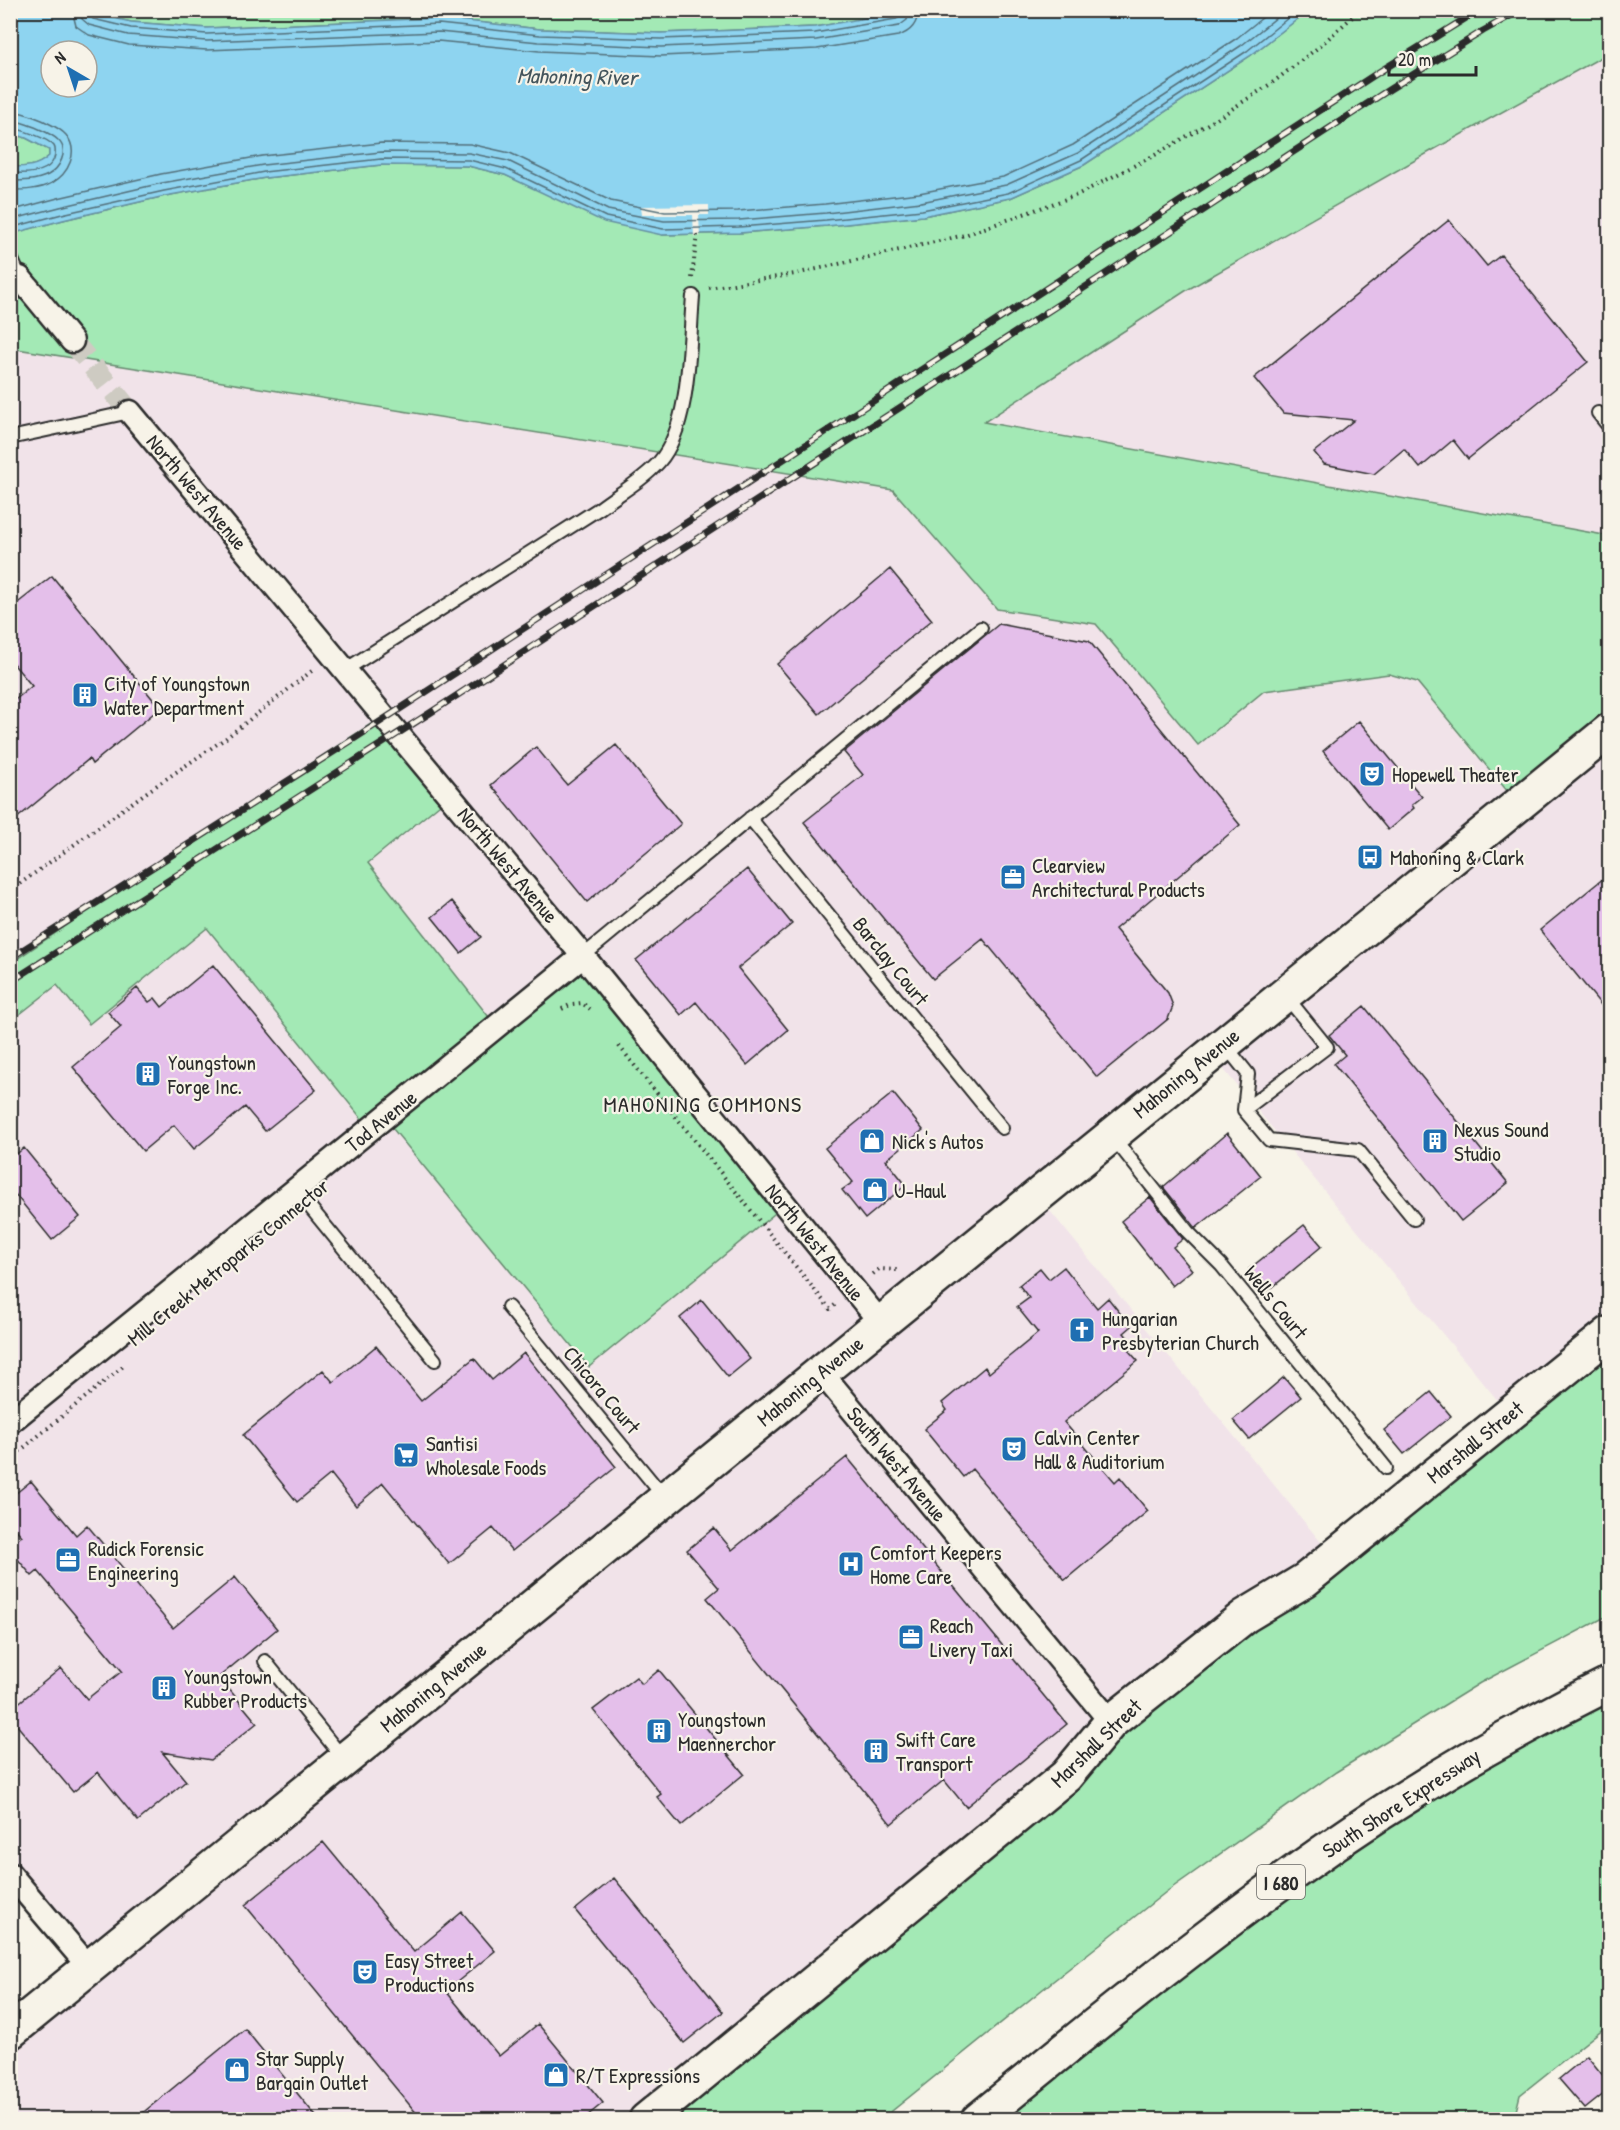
<svg xmlns="http://www.w3.org/2000/svg" width="1620" height="2130" font-family="'Patrick Hand',sans-serif">
<rect width="100%" height="100%" fill="#f7f3e8"/>
<filter id="ink" filterUnits="userSpaceOnUse"><feTurbulence type="fractalNoise" baseFrequency=".0167" numOctaves="2"/><feDisplacementMap in="SourceGraphic" scale="12" xChannelSelector="R" yChannelSelector="G"/><feConvolveMatrix kernelMatrix="1 2 1 2 8 2 1 2 1" color-interpolation-filters="sRGB"/></filter>
<g filter="url(#ink)">
<path fill="#f1e3e9" d="M1609,53V536L983,422L1187,290L1433,150Z
M10,348L893,490L997,609L1096,624L1198,745L1264,691L1389,674L1417,682L1477,757L1609,730V1333L1509,1414L1211,1054L1037,1195L1333,1557L646,2119H11V2032L89,1967L11,1874V1021L57,985L89,1024L207,928L369,1129L384,1118L589,1367L785,1205L496,1026L368,863L11,964Z"/>
<path fill="#a3e9b5" stroke="#678a70" stroke-width="1.5" d="M83,11H910L815,27L661,33L540,29L439,18L207,28L131,22Z
M1308,11H1609V53L1433,150L1187,290L984,422L1609,536V730L1518,804L1417,682L1389,674L1264,691L1198,745L1096,624L997,609L893,490L11,348L10,234L63,220L165,196L265,178L381,165L468,166L505,175L543,192L662,235L739,233L827,226L923,216L1010,198L1084,165L1250,56Z
M10,133L26,138L49,150V156C37,167 26,167 11,167Z
M383,716L450,796L368,863L496,1026L583,956L785,1205L589,1367L384,1118L370,1129L207,928L89,1024L57,985L11,1021V963L212,828Z
M1609,1333V1615L1480,1683L1336,1772L1166,1892L1043,1989L882,2119L646,2120Z
M1609,1683V2024L1520,2095L1514,2119L978,2120L1137,1992Z"/>
<path fill="#8ed4f0" stroke="#6690a1" stroke-width="1.5" fill-rule="evenodd" d="M910,10L1308,11L1250,56L1084,165L1010,198L923,216L827,226L739,233L662,235L604,222L505,175L468,166L381,165L265,178L165,196L63,220L11,234V167C26,167 37,167 49,156V150L26,138L11,133V11H83L131,22L207,28L439,18L540,29L661,33L815,27ZM51,51H87V87H51Z"/>
<path fill="#f7f3e8" d="M709,205V215H699L700,237L697,235L694,237L693,215H642L641,206Z"/>
<g fill="none" stroke-linecap="round" stroke-linejoin="round">
<path stroke="#536f7a" stroke-width="1.5" d="M72,10L76,26L89,35L129,45L207,50L438,41L539,51L661,56L817,49L898,36C911,32 918,24 918,10
M81,10L82,19L89,25L128,35L207,41L439,32L539,42L661,47L816,40L899,26L907,20L909,10
M88,10L89,16L93,19L131,28L207,34L439,24L540,35L661,39L815,33L896,19L901,16L902,10
M10,111C21,111 32,116 42,120C50,124 60,128 66,135C80,152 68,174 52,183C39,190 24,190 10,190
M10,120C20,121 29,125 37,128C44,131 53,135 58,140C70,151 59,169 48,175C36,181 23,181 10,181
M10,128C21,129 47,138 54,146C56,149 55,152 55,155C52,174 24,174 10,173
M10,211L58,198L161,174L262,156L381,143L470,144L510,153L611,201L665,212L738,211L825,204L919,193L1003,177L1073,145L1237,38L1272,10
M10,220L60,207L162,183L263,165L381,152L469,153L508,161L608,210L664,221L739,220L826,213L921,202L1006,185L1078,153L1242,45L1286,10
M10,228L62,214L164,191L264,172L381,159L469,160L506,169L606,217L663,229L739,227L826,220L922,210L1008,193L1081,160L1247,51L1298,10"/>
</g>
<path fill="#e4bfea" stroke="#2b2b2b" stroke-width="1.5" d="M1449,220L1487,266L1501,255L1588,362L1468,459L1453,440L1420,468L1404,449L1374,474L1324,464L1314,452L1354,420L1283,413L1254,378Z
M890,569L932,620L819,714L777,664Z
M52,576L160,708L92,764L89,759L10,824V704L32,686L10,660V609Z
M999,624L1089,641L1240,825L1115,929L1168,993L1173,1006L1168,1019L1097,1077L983,939L933,979L804,822L863,775L844,752Z
M1359,721L1422,797L1412,805L1414,808L1388,830L1323,751Z
M616,745L681,824L587,902L491,785L536,747L567,785Z
M747,869L792,924L738,968L788,1030L747,1065L696,1002L681,1015L636,960Z
M1610,873V1016L1540,930Z
M452,901L481,937L461,953L432,917Z
M213,965L316,1090L265,1131L245,1107L194,1149L174,1125L143,1151L73,1067L121,1027L108,1012L137,988L149,1002L155,998L162,1007Z
M1364,1006L1508,1183L1461,1221L1334,1064L1345,1055L1329,1035Z
M893,1093L923,1130L886,1160L906,1185L865,1219L842,1190L853,1182L825,1148Z
M1227,1133L1261,1176L1196,1228L1163,1187Z
M24,1148L80,1217L52,1240L10,1188V1159Z
M1150,1197L1183,1239L1173,1247L1192,1270L1172,1286L1121,1221Z
M1304,1225L1322,1246L1268,1291L1249,1269Z
M1064,1267L1097,1308L1108,1298L1131,1327L1124,1333L1135,1346L1129,1351L1138,1361L1064,1422L1115,1482L1120,1477L1148,1511L1065,1580L972,1469L963,1477L924,1429L947,1410L942,1403L985,1367L989,1373L1038,1333L1017,1307L1029,1298L1019,1285L1040,1268L1049,1279Z
M702,1300L750,1359L728,1377L680,1318Z
M376,1346L421,1401L474,1358L492,1380L524,1353L616,1467L512,1551L493,1528L449,1564L383,1483L356,1506L331,1474L297,1502L243,1435L323,1370L333,1382Z
M1284,1377L1301,1397L1249,1439L1233,1420Z
M1431,1392L1451,1416L1404,1454L1384,1430Z
M847,1457L1067,1724L966,1807L944,1780L891,1824L707,1598L719,1588L687,1550L714,1528L732,1550Z
M31,1481L76,1535L87,1525L173,1628L235,1577L277,1629L219,1677L257,1723L211,1760L162,1752L186,1781L138,1821L98,1772L73,1792L10,1717V1710L61,1668L87,1699L122,1671L38,1571L32,1576L10,1550V1545L22,1536L10,1523V1498Z
M659,1670L744,1774L681,1826L657,1797L661,1794L593,1710L636,1677L642,1684Z
M323,1842L414,1952L462,1912L495,1951L446,1991L499,2056L538,2024L603,2103L582,2120H422L245,1905Z
M614,1878L723,2012L684,2043L575,1910Z
M245,2029L319,2120H134Z
M1587,2056L1610,2084V2089L1585,2109L1559,2079Z"/>
<g fill="none" stroke-linecap="round" stroke-linejoin="round">
<path stroke="#cecbc2" stroke-width="22" stroke-dasharray="22 11" stroke-linecap="butt" d="M72,341L130,412"/>
<g stroke="#2b2b2b" stroke-width="16">
<path id="lane" d="M10,255L20,278
M1598,413L1610,428
M10,438L130,412
M345,670L600,508C620,493 643,480 659,462C691,426 689,343 693,296
M750,818L1002,1128
M583,956L981,628
M1224,1044L1248,1074L1244,1110L1327,1047L1285,995
M1244,1110L1269,1140L1358,1150L1414,1219
M1112,1136L1188,1232L1221,1265L1386,1468
M296,1190L435,1360
M508,1307L665,1498
M265,1661L343,1758"/>
</g>
<g stroke="#2b2b2b" stroke-width="27">
<path id="street" d="M20,278L72,341
M130,412L583,956L881,1323
M821,1372L1111,1722
M10,1422L583,956
M10,1874L89,1967"/>
</g>
<g stroke="#2b2b2b" stroke-width="38">
<path id="secondary" d="M646,2120L1066,1776L1111,1722L1245,1616L1305,1580L1610,1333"/>
</g>
<g stroke="#2b2b2b" stroke-width="38">
<path id="primary" d="M10,2032L1610,730"/>
</g>
<g stroke="#2b2b2b" stroke-width="38">
<path id="highway" d="M978,2120C1081,2035 1184,1952 1292,1874C1391,1802 1499,1738 1610,1683"/>
</g>
<path stroke="#2b2b2b" stroke-width="4" stroke-dasharray="1.5 4.5" stroke-linecap="butt" d="M692,278L697,234
M709,288L795,274L965,235L1077,195L1155,155L1218,118L1272,83L1320,46L1360,10
M10,891L144,794L226,738L313,670
M562,1009L572,1004L582,1003L590,1009
M619,1046L830,1309L835,1305
M873,1274L879,1269L897,1270
M10,1459L126,1364"/>
<use href="#lane" stroke="#f7f3e8" stroke-width="12"/>
<use href="#street" stroke="#f7f3e8" stroke-width="22"/>
<use href="#secondary" stroke="#f7f3e8" stroke-width="33"/>
<use href="#primary" stroke="#f7f3e8" stroke-width="33"/>
<use href="#highway" stroke="#f7f3e8" stroke-width="33"/>
<g stroke="#2b2b2b" stroke-width="7">
<path id="rail" d="M10,958L349,742L1379,72L1479,10
M10,982L433,711L1390,89L1483,31L1521,10"/>
</g>
<use href="#rail" stroke="#f7f3e8" stroke-width="4.5" stroke-dasharray="14" stroke-linecap="butt"/>
</g>
</g>
<defs>
<g id="building-square" transform="scale(1.35)"><rect x="-9" y="-9" width="18" height="18" rx="4" fill="#1f6fb2" stroke="#f7f3e8"/><path d="M-4-6H4V6H1V3H-1V6H-4ZM-2.5-4.3h1.7v1.8h-1.7ZM.8-4.3h1.7v1.8H.8ZM-2.5-1h1.7V.8h-1.7ZM.8-1h1.7V.8H.8Z" fill="#fff"/></g>
<g id="theatre-square" transform="scale(1.35)"><rect x="-9" y="-9" width="18" height="18" rx="4" fill="#1f6fb2" stroke="#f7f3e8"/><path d="M-5-5.5Q0-4 5-5.5V0Q5 5 0 6Q-5 5-5 0ZM-3.3-2.5H-1v1.5H-3.3ZM1-2.5H3.3v1.5H1ZM-2.8 1Q0 5.5 2.8 1Z" fill="#fff"/></g>
<g id="bus-square" transform="scale(1.35)"><rect x="-9" y="-9" width="18" height="18" rx="4" fill="#1f6fb2" stroke="#f7f3e8"/><path d="M-5-6H5V4H4V6H2V4H-2V6H-4V4H-5ZM-3.5-4V0h7V-4ZM-3.5 1.2v1.5H-2V1.2ZM2 1.2v1.5H3.5V1.2Z" fill="#fff"/></g>
<g id="office-square" transform="scale(1.35)"><rect x="-9" y="-9" width="18" height="18" rx="4" fill="#1f6fb2" stroke="#f7f3e8"/><path d="M-6-3h4V-5.5h4V-3h4V5H-6ZM-1-4.5V-3h2v-1.5ZM-6 0V1H6V0Z" fill="#fff"/></g>
<g id="shop-square" transform="scale(1.35)"><rect x="-9" y="-9" width="18" height="18" rx="4" fill="#1f6fb2" stroke="#f7f3e8"/><path d="M-5-2.5h2.3a2.7 3.5 0 0 1 5.4 0H5L5.5 6h-11ZM-1.5-2.5h3a1.5 2.3 0 0 0-3 0Z" fill="#fff"/></g>
<g id="church-square" transform="scale(1.35)"><rect x="-9" y="-9" width="18" height="18" rx="4" fill="#1f6fb2" stroke="#f7f3e8"/><path d="M-1.2-6h2.4v3.5h3.3v2.4h-3.3V6h-2.4V-.1h-3.3v-2.4h3.3Z" fill="#fff"/></g>
<g id="supermarket-square" transform="scale(1.35)"><rect x="-9" y="-9" width="18" height="18" rx="4" fill="#1f6fb2" stroke="#f7f3e8"/><path d="M-6-5.5h2.5l.6 2H6L4.5 2H-2.5L-4.4-4H-6ZM-1.5 3.2a1.3 1.3 0 1 0 .1 0ZM3 3.2a1.3 1.3 0 1 0 .1 0Z" fill="#fff"/></g>
<g id="hospital-square" transform="scale(1.35)"><rect x="-9" y="-9" width="18" height="18" rx="4" fill="#1f6fb2" stroke="#f7f3e8"/><path d="M-5-5h3v3.5h4V-5h3V5h-3V1.5h-4V5h-3Z" fill="#fff"/></g>
</defs>
<g fill-rule="evenodd">
<use href="#building-square" x="85" y="695"/>
<use href="#theatre-square" x="1372" y="774"/>
<use href="#bus-square" x="1370" y="857"/>
<use href="#office-square" x="1013" y="877"/>
<use href="#building-square" x="148" y="1074"/>
<use href="#shop-square" x="872" y="1141"/>
<use href="#building-square" x="1435" y="1141"/>
<use href="#shop-square" x="875" y="1190"/>
<use href="#church-square" x="1082" y="1330"/>
<use href="#theatre-square" x="1014" y="1449"/>
<use href="#supermarket-square" x="406" y="1455"/>
<use href="#office-square" x="68" y="1560"/>
<use href="#hospital-square" x="851" y="1564"/>
<use href="#office-square" x="911" y="1637"/>
<use href="#building-square" x="164" y="1688"/>
<use href="#building-square" x="659" y="1731"/>
<use href="#building-square" x="876" y="1751"/>
<use href="#theatre-square" x="365" y="1972"/>
<use href="#shop-square" x="237" y="2070"/>
<use href="#shop-square" x="556" y="2075"/>
</g>
<g text-anchor="middle" dominant-baseline="central" stroke-width="4.5" stroke-linejoin="round" paint-order="stroke">
<rect fill="#f7f3e8" stroke="#686764" stroke-width="1.5" x="1257" y="1865" width="48" height="34" rx="4.5"/>
<g font-size="20" font-weight="bold" fill="#2b2b2b">
<text x="1281" y="1882">I 680</text>
</g>
<g font-size="21" fill="#2b2b2b" stroke="#f7f3e8">
<text transform="translate(197 492) rotate(50)">North West Avenue</text>
<text transform="translate(508 865) rotate(50)">North West Avenue</text>
<text transform="translate(891 961) rotate(51)">Barclay Court</text>
<text transform="translate(1186 1073) rotate(-39)">Mahoning Avenue</text>
<text transform="translate(381 1121) rotate(-39)">Tod Avenue</text>
<text transform="translate(815 1242) rotate(51)">North West Avenue</text>
<text transform="translate(228 1262) rotate(-39)">Mill Creek Metroparks Connector</text>
<text transform="translate(1276 1302) rotate(51)">Wells Court</text>
<text transform="translate(810 1381) rotate(-39)">Mahoning Avenue</text>
<text transform="translate(602 1390) rotate(50)">Chicora Court</text>
<text transform="translate(1475 1442) rotate(-39)">Marshall Street</text>
<text transform="translate(897 1464) rotate(50)">South West Avenue</text>
<text transform="translate(433 1687) rotate(-39)">Mahoning Avenue</text>
<text transform="translate(1096 1743) rotate(-44)">Marshall Street</text>
<text transform="translate(1401 1803) rotate(-33)">South Shore Expressway</text>
</g>
<g font-size="21" fill="#2b2b2b" stroke="#f7f3e8" text-anchor="start">
<text x="104" y="683">City of Youngstown<tspan x="104" dy="24">Water Department</tspan></text>
<text x="1392" y="774">Hopewell Theater</text>
<text x="1390" y="857">Mahoning &amp; Clark</text>
<text x="1032" y="865">Clearview<tspan x="1032" dy="24">Architectural Products</tspan></text>
<text x="168" y="1062">Youngstown<tspan x="168" dy="24">Forge Inc.</tspan></text>
<text x="1454" y="1129">Nexus Sound<tspan x="1454" dy="24">Studio</tspan></text>
<text x="892" y="1141">Nick's Autos</text>
<text x="894" y="1190">U-Haul</text>
<text x="1102" y="1318">Hungarian<tspan x="1102" dy="24">Presbyterian Church</tspan></text>
<text x="1034" y="1437">Calvin Center<tspan x="1034" dy="24">Hall &amp; Auditorium</tspan></text>
<text x="426" y="1443">Santisi<tspan x="426" dy="24">Wholesale Foods</tspan></text>
<text x="88" y="1548">Rudick Forensic<tspan x="88" dy="24">Engineering</tspan></text>
<text x="870" y="1552">Comfort Keepers<tspan x="870" dy="24">Home Care</tspan></text>
<text x="930" y="1625">Reach<tspan x="930" dy="24">Livery Taxi</tspan></text>
<text x="184" y="1676">Youngstown<tspan x="184" dy="24">Rubber Products</tspan></text>
<text x="678" y="1719">Youngstown<tspan x="678" dy="24">Maennerchor</tspan></text>
<text x="896" y="1739">Swift Care<tspan x="896" dy="24">Transport</tspan></text>
<text x="385" y="1960">Easy Street<tspan x="385" dy="24">Productions</tspan></text>
<text x="256" y="2058">Star Supply<tspan x="256" dy="24">Bargain Outlet</tspan></text>
<text x="576" y="2075">R/T Expressions</text>
</g>
<g font-size="22" font-style="italic" fill="#44555c" stroke="#f7f3e8">
<text transform="translate(577 76) rotate(1)">Mahoning River</text>
</g>
<g font-size="22" letter-spacing="1.5" fill="#2b2b2b" stroke="#f7f3e8">
<text x="703" y="1104">MAHONING COMMONS</text>
</g>
</g>
<rect width="1620" height="2130" fill="none" stroke="#f7f3e8" stroke-width="36"/>
<rect x="18" y="18" width="1584" height="2094" fill="none" stroke="#2b2b2b" stroke-width="2" filter="url(#ink)"/>
<g transform="translate(69 69) rotate(321)"><circle r="28" fill="#f7f3e8" stroke="#a5a39c" stroke-width="1.5"/>
<path d="M0-4.5L10 22L0 15L-10 22Z" fill="#1f6fb2"/>
<text y="-9" font-size="16" font-weight="bold" text-anchor="middle" fill="#2b2b2b">N</text>
</g>
<path d="M1389 66v9h87v-9" fill="none" stroke="#2b2b2b" stroke-width="3"/>
<text x="1398" y="66" font-size="18" fill="#2b2b2b" stroke="#f7f3e8" stroke-width="4.5" paint-order="stroke">20 m</text>
</svg>
